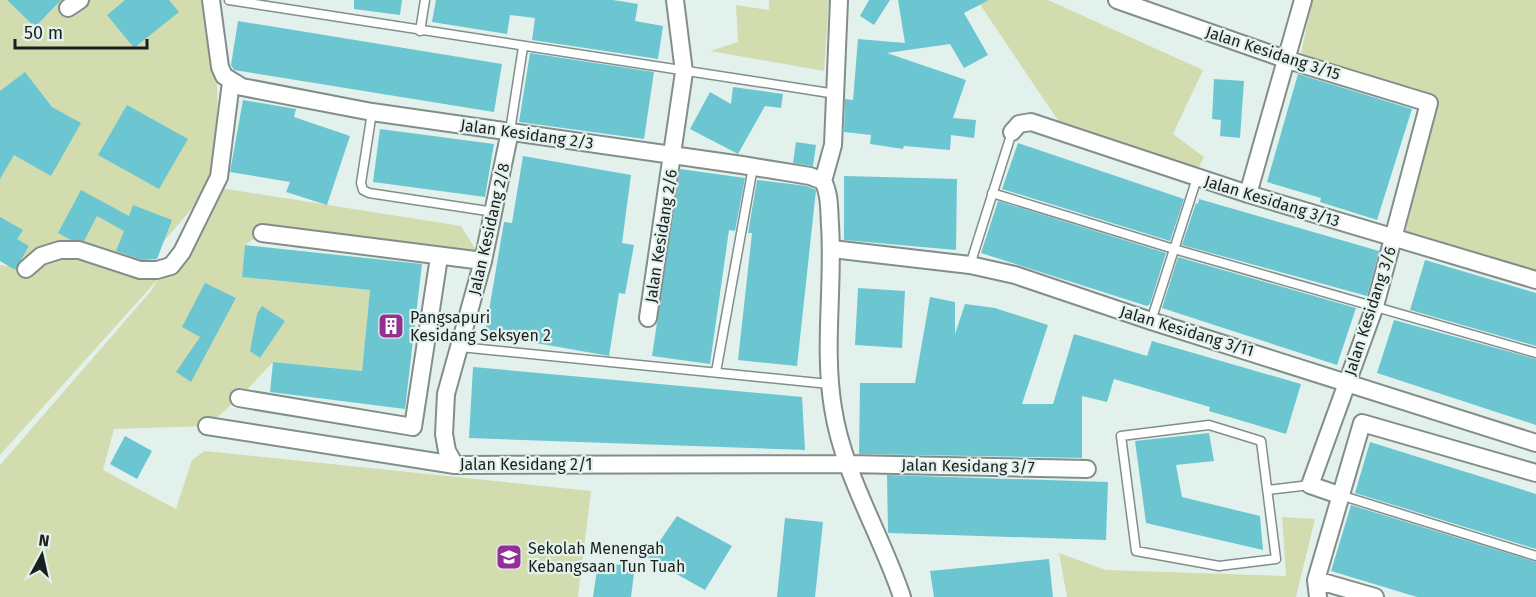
<svg xmlns="http://www.w3.org/2000/svg" width="1536" height="597" font-family="'Fira Sans',sans-serif">
<rect width="100%" height="100%" fill="#e3f1ed"/>
<path fill="#d3dcae" d="M0,0H211L216,37L219,177L141,268L161,275L214,187L461,226L483,261L262,233L245,245L242,277L370,290L362,371L273,362L239,398L207,426L114,429L103,470L176,509L192,460L205,451L591,491L578,597H0V465L151,291L158,279L0,455V265L24,268L0,250Z
M769,0H829L824,71L710,51L738,42L736,5L769,10Z
M977,0H1048L1203,70L1173,134L1204,157L1195,175L1061,125Z
M1312,0H1536V273L1405,233L1435,102L1301,54Z
M1282,517L1315,519L1296,597H1067L1059,553L1106,570L1286,576Z"/>
<path fill="#6bc6d2" d="M7,0H61L35,27Z
M125,0H169L179,12L134,48L107,15Z
M354,0H402L400,15L354,9Z
M436,0H613L638,4L635,21L663,26L658,59L532,40L535,18L510,15L507,34L432,22Z
M869,0H890L874,25L860,16Z
M898,0H989L964,13L988,55L964,68L950,44L887,53L966,80L953,118L976,120L974,138L951,135L950,150L904,146L903,149L870,144L871,135L844,132L845,99L853,100L858,39L905,43Z
M238,21L502,64L494,112L234,70L231,65Z
M530,53L654,72L644,139L519,122Z
M25,72L52,107L81,123L51,176L14,155L0,179V91Z
M1298,74L1412,109L1377,220L1320,202L1321,198L1267,182Z
M1214,79L1244,81L1240,138L1220,136L1221,120L1212,119Z
M733,87L783,94L781,108L765,106L738,154L690,129L710,92L731,104Z
M243,100L296,109L294,117L350,136L327,205L286,192L290,182L230,172Z
M127,105L188,139L159,189L98,155Z
M380,129L494,144L485,197L373,182Z
M796,142L816,145L813,166L793,163Z
M1018,143L1184,199L1170,241L1002,189Z
M523,156L631,175L622,243L634,245L625,294L619,293L609,356L485,334L504,222L512,223Z
M680,169L745,178L735,231L729,230L710,364L652,356Z
M844,176L957,179L956,250L844,240Z
M757,180L807,186L816,190L797,366L738,360L752,233H748Z
M81,190L129,216L133,205L172,220L157,259L142,260L116,251L124,231L97,216L84,241L71,240L58,233Z
M1199,199L1379,251L1367,296L1182,245L1196,203L1198,204Z
M998,201L1166,253L1150,304L1147,306L981,253Z
M0,217L23,230L17,239L29,246L15,270L0,261Z
M245,245L422,264L405,409L270,392L273,362L362,371L370,290L242,277Z
M1178,257L1356,308L1337,365L1162,308Z
M1425,260L1536,293V346L1410,310Z
M205,283L236,298L191,382L176,372L200,337L182,327Z
M858,288L905,291L902,348L855,345Z
M930,297L955,302V334L965,304L995,308L1048,325L1022,404H1053L1074,334L1147,356L1152,341L1301,384L1286,434L1209,411L1210,407L1114,379L1107,402L1082,396V458L859,454L860,383H915Z
M262,306L285,321L260,358L250,351L257,314Z
M1394,320L1536,359V425L1377,373Z
M473,367L802,397L805,450L469,438Z
M1209,433L1214,461L1176,465L1182,497L1260,516L1263,550L1146,523L1135,441Z
M125,436L152,451L137,479L110,464Z
M1370,442L1536,494V549L1355,493Z
M887,475L1108,482L1106,540L888,533Z
M1351,505L1536,562V597H1417L1331,571Z
M677,516L732,546L705,590L648,558Z
M785,518L823,522L815,597H777Z
M1049,559L1053,597H934L930,571Z
M598,563L635,566L631,597H593Z"/>
<g fill="none" stroke-linecap="round" stroke-linejoin="round">
<g stroke="#818e8a" stroke-width="11">
<path id="lane" d="M229,0L836,94
M420,31L425,0
M372,112L361,183L363,190L369,193L494,212
M510,131L523,47
M992,193L1174,249L1536,353
M970,265L1012,132
M1151,321L1197,178
M460,347L829,384
M716,372L753,167
M1209,425L1261,441L1276,559L1219,566L1136,551L1121,436Z
M1268,490L1310,485
M1340,495L1536,556"/>
</g>
<g stroke="#818e8a" stroke-width="20">
<path id="street" d="M211,0L220,67L224,76L242,87L372,112L742,165L810,176L823,181
M839,0L833,145L823,181C830,194 829,210 830,225C834,286 823,347 833,408C843,474 881,534 902,597
M1117,0L1288,60L1429,103L1375,306L1310,485L1339,495
M68,8L80,0
M1012,132L1019,124L1031,122L1248,194L1536,280
M1248,194L1303,0
M262,233L483,261
M832,249L970,265L1015,275L1151,321L1536,443
M26,269L41,256L60,250H79L140,270H157L171,266L182,252L219,177L231,82
M648,318L684,72L675,0
M239,398L413,427L439,257
M207,426L455,465L848,464L1087,469
M455,465L447,451L444,434L446,394L483,261L510,131
M1316,580L1375,597
M1318,597L1316,580L1362,423L1536,473"/>
</g>
<use href="#lane" stroke="#fff" stroke-width="8"/>
<use href="#street" stroke="#fff" stroke-width="16"/>
</g>
<defs>
<g id="building-square" transform="scale(1.35)"><rect x="-9" y="-9" width="18" height="18" rx="4" fill="#933096" stroke="#e3f1ed"/><path d="M-4-6H4V6H1V3H-1V6H-4ZM-2.5-4.3h1.7v1.8h-1.7ZM.8-4.3h1.7v1.8H.8ZM-2.5-1h1.7V.8h-1.7ZM.8-1h1.7V.8H.8Z" fill="#fff"/></g>
<g id="school-square" transform="scale(1.35)"><rect x="-9" y="-9" width="18" height="18" rx="4" fill="#933096" stroke="#e3f1ed"/><path d="M0-5L7-2L0 1L-7-2ZM-4 1L0 2.5L4 1V4Q0 6-4 4Z" fill="#fff"/></g>
</defs>
<g fill-rule="evenodd">
<use href="#building-square" x="391" y="326"/>
<use href="#school-square" x="509" y="557"/>
</g>
<g text-anchor="middle" dominant-baseline="central" stroke-width="4.5" stroke-linejoin="round" paint-order="stroke">
<g font-size="16" fill="#1a1f1e" stroke="#e3f1ed">
<text transform="translate(1273 53) rotate(18)">Jalan Kesidang 3/15</text>
<text transform="translate(527 134) rotate(8)">Jalan Kesidang 2/3</text>
<text transform="translate(1272 201) rotate(17)">Jalan Kesidang 3/13</text>
<text transform="translate(489 229) rotate(-77)">Jalan Kesidang 2/8</text>
<text transform="translate(661 236) rotate(-81)">Jalan Kesidang 2/6</text>
<text transform="translate(1370 311) rotate(-72)">Jalan Kesidang 3/6</text>
<text transform="translate(1187 331) rotate(17)">Jalan Kesidang 3/11</text>
<text x="526" y="464">Jalan Kesidang 2/1</text>
<text transform="translate(968 466) rotate(1)">Jalan Kesidang 3/7</text>
</g>
<g font-size="16" fill="#1a1f1e" stroke="#e3f1ed" text-anchor="start">
<text x="410" y="317">Pangsapuri<tspan x="410" dy="18">Kesidang Seksyen 2</tspan></text>
<text x="528" y="548">Sekolah Menengah<tspan x="528" dy="18">Kebangsaan Tun Tuah</tspan></text>
</g>
</g>
<g transform="translate(42 555) rotate(8)" stroke="#e3f1ed" stroke-width="4.5" paint-order="stroke">
<path d="M0-4.5L10 22L0 15L-10 22Z" fill="#1a1f1e"/>
<text y="-9" font-size="16" font-weight="bold" text-anchor="middle" fill="#1a1f1e">N</text>
</g>
<path d="M15 39v9h132v-9" fill="none" stroke="#1a1f1e" stroke-width="3"/>
<text x="24" y="39" font-size="18" fill="#1a1f1e" stroke="#e3f1ed" stroke-width="4.5" paint-order="stroke">50 m</text>
</svg>
